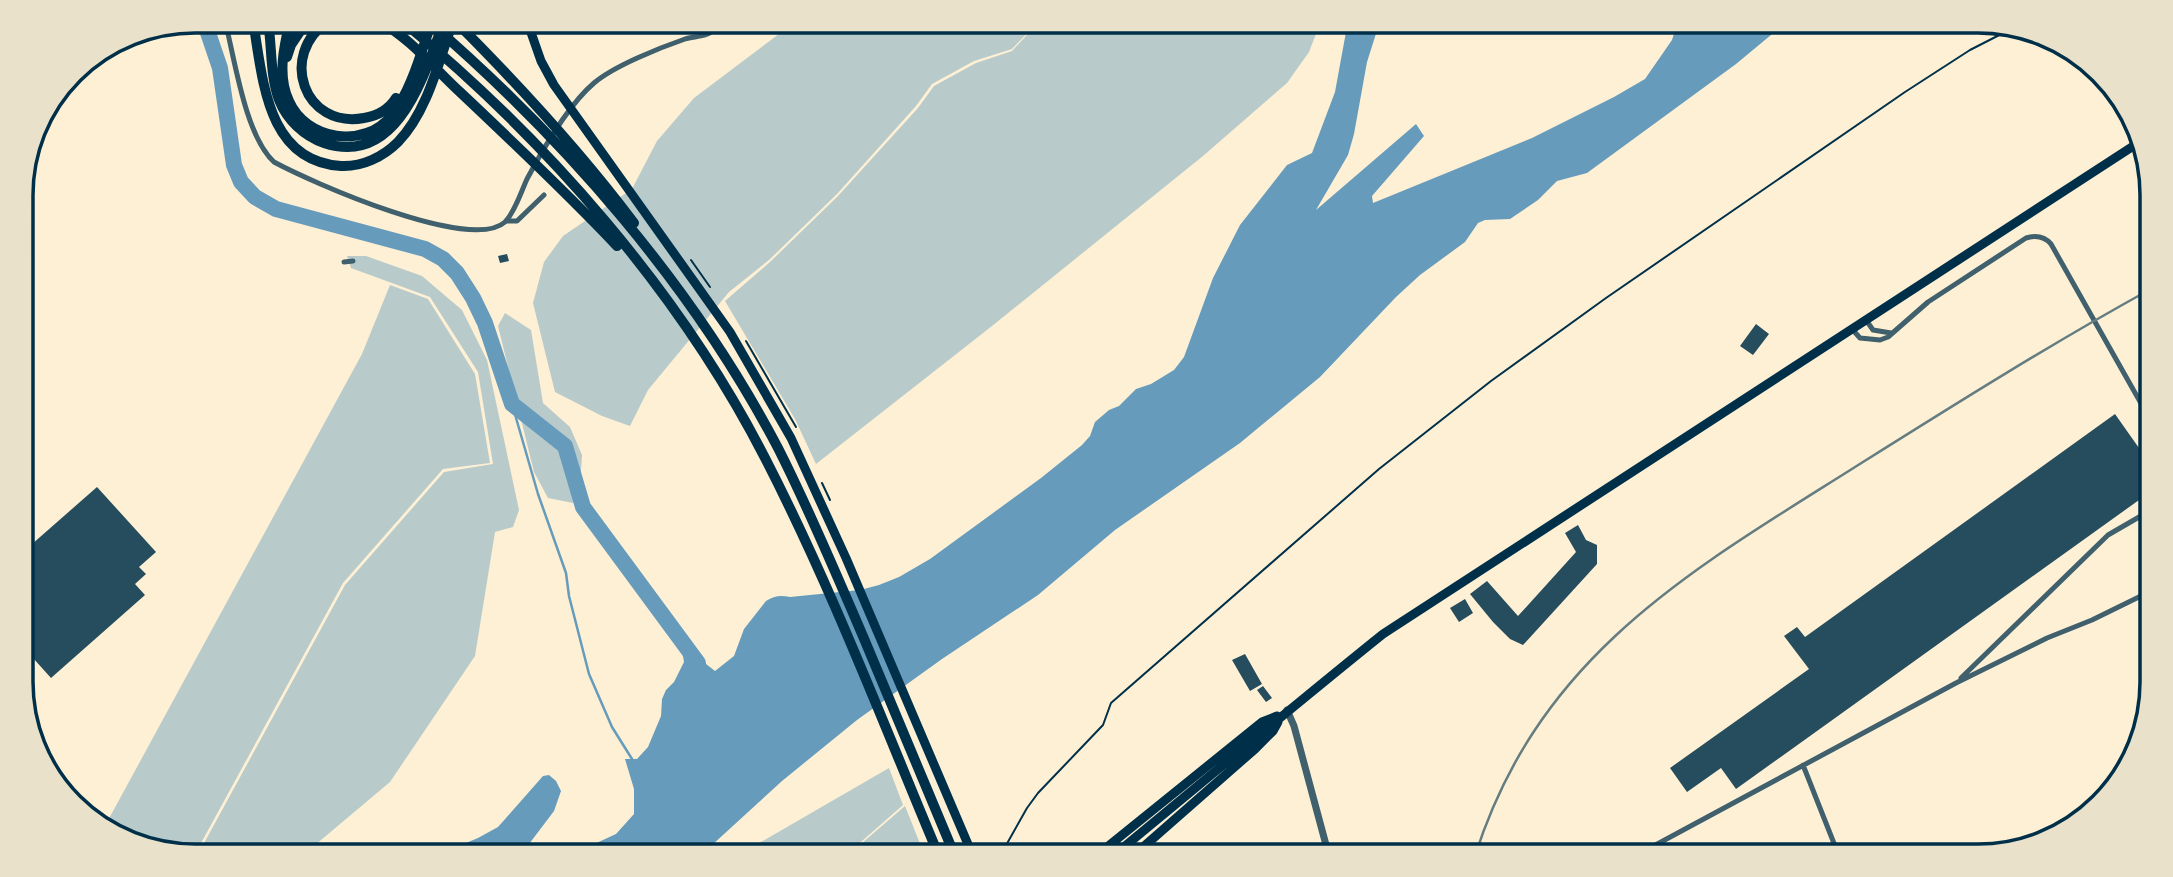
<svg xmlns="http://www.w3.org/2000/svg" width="2173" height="877" font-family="Inter,sans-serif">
<rect width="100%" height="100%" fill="#fdf0d5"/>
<path fill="#b9caca" d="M796,21H1039L1012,49L974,61L932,84L916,106L837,194L769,260L729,292L648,390L630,426L602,416L555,392L533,303L544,262L563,236L632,189L657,141L694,98Z
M1044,21H1321L1309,52L1287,83L1203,156L992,326L816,464L795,419L725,301L770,262L838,196L918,108L934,86L976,63L1012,51L1036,25Z
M347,256H366L422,276L462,310L487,360L519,510L513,527L495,532L475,656L390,782L302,856H197L345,585L444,472L493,464L478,372L430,297L351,268Z
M390,285L428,299L475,374L490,463L443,469L343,583L194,856L139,847L106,824L362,354Z
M505,313L531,330L543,403L570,427L582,455L580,486L573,503L548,498L534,472L498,326Z
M889,768L903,805L845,856H737Z
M905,806L925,856H847Z"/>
<path fill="#669bbc" d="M1348,21H1380L1367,62L1354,134L1348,155L1316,210L1416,124L1424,136L1372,196L1373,203L1532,138L1614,97L1645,79L1672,40L1678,21H1788L1736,64L1587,173L1557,181L1538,200L1510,219L1485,220L1478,223L1465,242L1420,275L1396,297L1320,377L1240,443L1115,530L1038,595L942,659L857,720L782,781L700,856H568L616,834L634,814V789L625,759H637L648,747L661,716L662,699L666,690L674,682L684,662L682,650L691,644L706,664L715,671L734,656L744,629L766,601C774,596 780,595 790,597L860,590L879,585L899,577L930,559L1041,478L1082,445L1090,436L1095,422L1109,410L1119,406L1136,389L1151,384L1174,370L1184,357L1213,278L1240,225L1287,165L1312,153L1335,92Z
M549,775L556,781L561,791L554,811L520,856H434L478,838L498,827L543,776Z"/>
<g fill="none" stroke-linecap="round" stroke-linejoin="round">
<path stroke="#669bbc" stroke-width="2.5" d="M512,404L538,494L566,573L569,596L589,674L612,727L632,759"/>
<path stroke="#669bbc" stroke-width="16" d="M204,21L220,68L234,165L241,182L255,197L276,209L425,249L443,259L457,273L473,298L485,323L512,404L565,446L583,507L698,663"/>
</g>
<path fill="#264d5e" d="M507,254L509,261L500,263L498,256Z
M1756,324L1769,334L1753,355L1740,346Z
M2115,414L2146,458V495L1736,789L1721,768L1687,792L1670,768L1809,669L1784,636L1797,627L1805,637Z
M97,487L156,552L139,567L146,574L135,584L145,595L51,678L24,648L23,552Z
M1578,525L1586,540L1597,545V564L1523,645L1510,639L1493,622L1470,594L1487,581L1518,616L1576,552L1565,533Z
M1465,599L1473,613L1459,622L1450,608Z
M1245,654L1262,684L1250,691L1232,660Z
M1263,686L1272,698L1266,702L1257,690Z"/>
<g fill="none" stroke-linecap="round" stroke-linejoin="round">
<path stroke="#003049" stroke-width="2" d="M691,260L710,287
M746,341L796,427
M822,483L830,500
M1000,856L1027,808L1038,793L1103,725L1111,703L1379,469L1491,381L1606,298L1905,92L1970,50L2015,27"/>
<path stroke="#3f606c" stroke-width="5" d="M225,21C235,60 245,135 274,162C311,182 471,253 505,222C515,212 521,192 527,179C543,149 568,105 594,83C614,66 659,48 685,39C691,37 699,37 705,35C714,32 721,26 728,21
M506,221H517L544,195
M344,262L353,261
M1866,320L1873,330L1891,333
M1852,329L1860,338L1880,340L1888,337L1928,302L2026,238C2036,235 2044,236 2051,244L2147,414
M1961,678L2108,535L2146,513
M1803,765L1839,856
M2002,851L2087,815
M1635,856L1956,683L2047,638L2092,620L2145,594"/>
<path stroke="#3f606c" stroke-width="7" d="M1287,710L1294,726L1329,856"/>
<path stroke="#003049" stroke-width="9" d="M1096,856L1262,722L1277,716
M1113,856C1203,782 1292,707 1383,634L2138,143
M1133,856L1255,749L1273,731L1278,722"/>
<path stroke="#003049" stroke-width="9" d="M527,21L541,61L554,85L730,332L791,438L846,558L973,856"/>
<path stroke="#003049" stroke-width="10" d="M253,21C263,79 266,161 341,166C362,167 383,157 398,142C428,111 439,60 453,21
M268,21C272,46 270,76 279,100C287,120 304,136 324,143C399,168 425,72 444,21
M290,21C284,46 277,76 289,101C306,140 364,150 392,115C412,89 421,52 432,21
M328,21C278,55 304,129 364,118C377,116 389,109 396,98
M379,21C410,38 434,68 460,92C513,142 567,193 617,246
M402,21C546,139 680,292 765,458C831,586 883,723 939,856
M428,21C566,140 693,286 778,448C810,511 837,576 865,641C895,713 925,784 955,856
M455,21C519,85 580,151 634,223
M287,57L291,45L307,21"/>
<path stroke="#657d81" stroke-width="2.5" d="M1475,856C1540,652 1694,569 1863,462C1957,403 2051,344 2149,290"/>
</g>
<path d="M0 0H2173V877H0ZM195 33H1978A162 162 0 0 1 2140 195V682A162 162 0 0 1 1978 844H195A162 162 0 0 1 33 682V195A162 162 0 0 1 195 33Z" fill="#e9e1ca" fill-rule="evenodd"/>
<path fill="none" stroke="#003049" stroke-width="3.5" d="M195 33H1978A162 162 0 0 1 2140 195V682A162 162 0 0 1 1978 844H195A162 162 0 0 1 33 682V195A162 162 0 0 1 195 33Z"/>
</svg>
